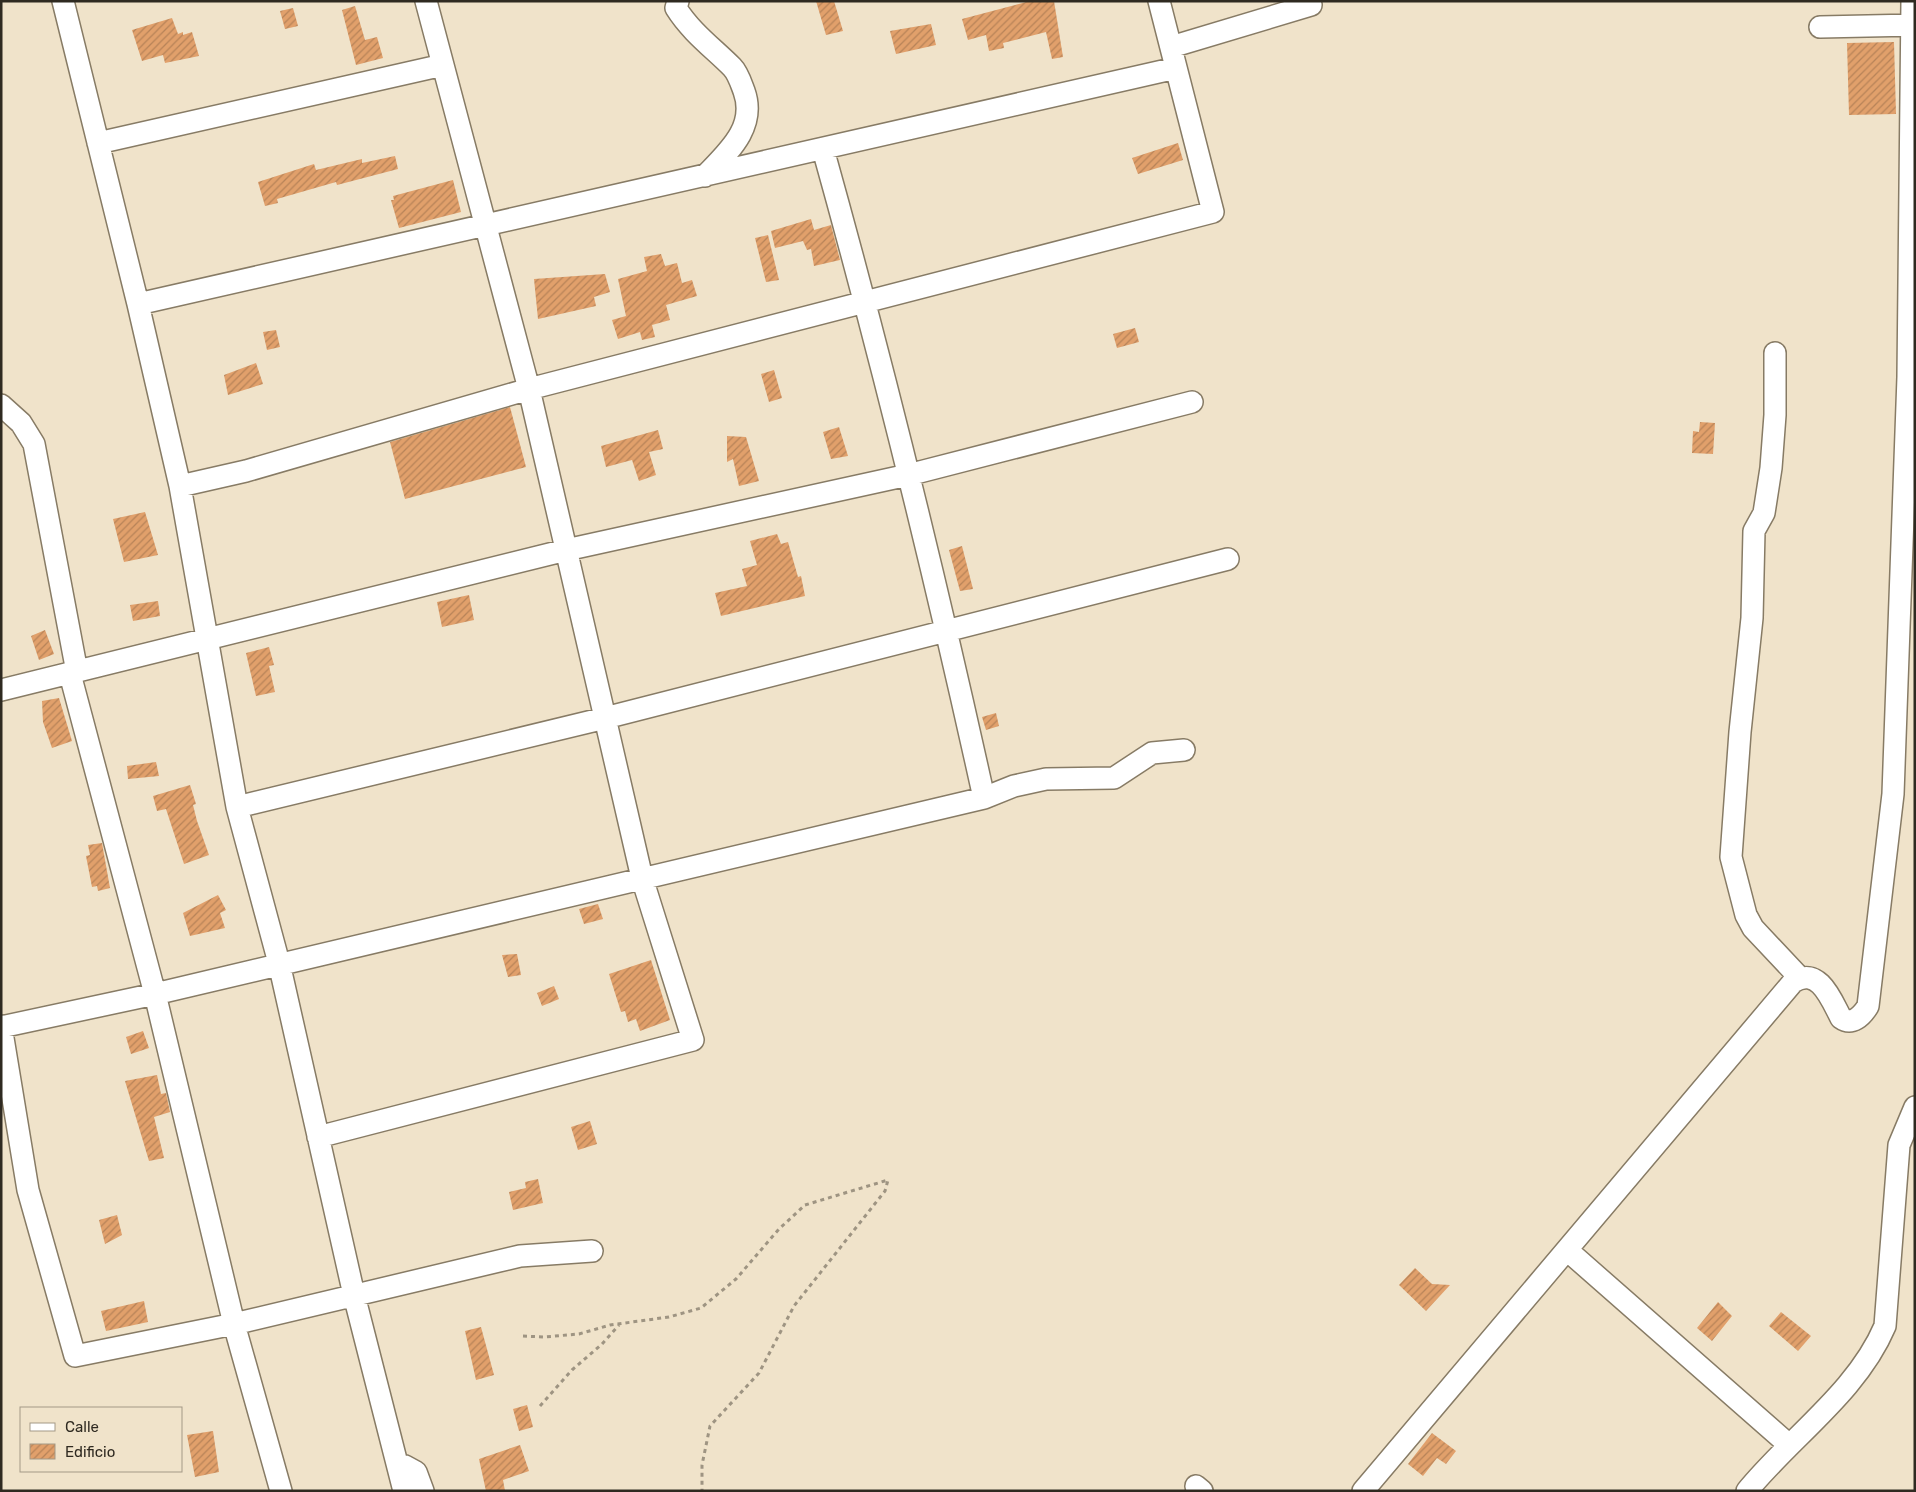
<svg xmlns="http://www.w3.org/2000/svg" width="1916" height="1492" font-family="Rubik,sans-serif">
<defs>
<pattern id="building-hatch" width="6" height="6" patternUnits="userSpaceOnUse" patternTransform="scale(1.25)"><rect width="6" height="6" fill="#e1a06b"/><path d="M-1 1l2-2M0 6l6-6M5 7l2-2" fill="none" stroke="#b78358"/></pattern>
</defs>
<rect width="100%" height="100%" fill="#f0e3ca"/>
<path fill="url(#building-hatch)" d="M816,1H834L843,31L826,35Z
M1030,1H1054L1063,57L1052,59L1046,32L1003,43L1004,48L989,51L986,35L968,40L962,19Z
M355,6L365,40L377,37L383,58L356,65L342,10Z
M293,8L298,26L285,29L280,11Z
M172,18L178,34L183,32V35L192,32L199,56L165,63L163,55L142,61L132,30Z
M931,24L936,45L896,54L890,31Z
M1894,42L1896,114L1849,115L1847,43Z
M1178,143L1183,160L1138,174L1132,158Z
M395,156L398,169L337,185L336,182L277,199L278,203L265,206L258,182L314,164L316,170L362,159V163Z
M453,180L461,212L399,228L391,200H394L393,196Z
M811,219L814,230L831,225L840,260L814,266L811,249L807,250L803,241L775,248L771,231Z
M768,235L779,280L766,282L755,238Z
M661,254L665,266L677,263L682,283L692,280L697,296L666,305L670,320L652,325L655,337L642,340L640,332L618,339L612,320L626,316L618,279L647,271L644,257Z
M605,274L610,292L594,297L596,306L538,319L534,279Z
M1135,328L1139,342L1117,348L1113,334Z
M276,330L280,347L267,350L263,332Z
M256,363L263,384L228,395L224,375Z
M774,370L782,398L769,402L761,374Z
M510,407L526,467L405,499L390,442Z
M1700,422L1715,423L1713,454L1692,453L1693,431L1699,432Z
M839,427L848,456L831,459L823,432Z
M658,430L663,449L649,452L656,475L639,481L632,460L606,467L601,446Z
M727,436L746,437L759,481L739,486L733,459L727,462Z
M145,512L158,555L124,562L113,519Z
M777,534L781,544L788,542L798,577L801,576L805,596L721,616L715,593L747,586L742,569L757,565L750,541Z
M962,546L973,589L960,591L949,550Z
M469,595L474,620L442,627L437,602Z
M158,601L160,616L133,621L130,605Z
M45,630L54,654L39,660L31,636Z
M269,647L274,665L269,666L275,692L256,696L246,653Z
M59,698L72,741L52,748L43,722L42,701Z
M996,713L999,726L986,730L982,717Z
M156,762L159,776L128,779L127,766Z
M190,785L196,804L193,805L197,821L209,855L184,864L166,809L157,811L153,796Z
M102,843L110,888L98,891L97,886L92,887L86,856L90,855L88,845Z
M218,895L226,910L220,913L225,928L190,936L183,913Z
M598,904L603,919L584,924L579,909Z
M517,954L521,975L508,977L502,955Z
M651,960L670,1020L640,1031L636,1019L628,1022L625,1011L621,1012L609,974Z
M554,986L559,999L542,1006L537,993Z
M143,1031L149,1048L131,1054L126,1037Z
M157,1075L161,1094L166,1093L170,1112L154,1117L164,1158L149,1161L125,1081Z
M590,1121L597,1144L578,1150L571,1127Z
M538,1179L543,1203L513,1210L509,1192L526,1188L525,1182Z
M117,1215L122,1235L105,1244L99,1220Z
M1415,1268L1432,1284L1450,1285L1426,1311L1399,1285Z
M144,1301L148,1322L106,1331L101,1311Z
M1718,1302L1732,1316L1712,1341L1697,1328Z
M1781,1312L1811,1336L1798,1351L1769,1326Z
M481,1327L494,1375L476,1380L465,1331Z
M527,1405L533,1427L519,1431L513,1409Z
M213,1431L219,1472L195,1477L187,1435Z
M1432,1433L1456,1451L1446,1464L1437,1458L1423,1476L1408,1464Z
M520,1445L529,1471L503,1480L505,1491H486L479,1459Z"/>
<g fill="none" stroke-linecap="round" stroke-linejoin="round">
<g stroke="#877b65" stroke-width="24">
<path id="minor" d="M63,1L138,304L180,486L237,807L279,963L354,1295L404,1491
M678,1L676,8C691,32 713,48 732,67C738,73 741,83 744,91C757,127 728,152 705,176
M1820,27L1915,25
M1171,47L1311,5L1310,1
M98,143L443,65
M823,149C883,364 936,580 984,798
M138,304L1176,68
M1775,353V415L1771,468L1764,513L1754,531L1752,618L1740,732L1731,857L1746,915L1753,928L1800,978
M1,405L21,423L34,444L77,672
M180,486L246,471L529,389L1213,212L1159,1
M70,674L155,994L234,1324L281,1491
M1,690L566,550L908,475L1192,402
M237,807L605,718L1228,559
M1,1026L28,1190L75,1356L234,1324L520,1256L592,1251
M1,1027L155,994L984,798L1014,786L1046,779L1114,778L1152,753L1184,750
M318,1137L693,1040L642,878L529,389L426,1
M1567,1250L1789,1445
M398,1467L405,1466L416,1472L423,1491
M1196,1486L1202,1491
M1363,1491L1793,982C1819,966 1831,999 1841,1018C1852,1026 1862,1016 1868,1006L1893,794L1908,377L1912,1
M1747,1491C1792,1436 1857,1392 1885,1326L1899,1145L1915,1107"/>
</g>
<path stroke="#9e9482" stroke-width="3" stroke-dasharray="4 4" stroke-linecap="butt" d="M523,1336L544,1337L579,1334L610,1325L669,1317L701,1308L736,1279L779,1229L805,1205L888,1180L885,1191L794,1306L759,1373L710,1426L702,1465V1491
M540,1406L572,1370L602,1344L619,1325"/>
<use href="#minor" stroke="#fff" stroke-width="21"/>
</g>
<rect width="1916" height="1492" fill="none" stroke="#2f2a21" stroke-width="5"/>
<rect x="20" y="1407" width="162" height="65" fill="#f0e3ca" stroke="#a39986"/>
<rect x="30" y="1423" width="25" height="8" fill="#ffffff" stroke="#a39986"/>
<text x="65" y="1432" font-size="15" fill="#2f2a21">Calle</text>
<rect x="30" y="1444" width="25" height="15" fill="url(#building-hatch)" stroke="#a39986"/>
<text x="65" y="1457" font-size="15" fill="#2f2a21">Edificio</text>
</svg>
